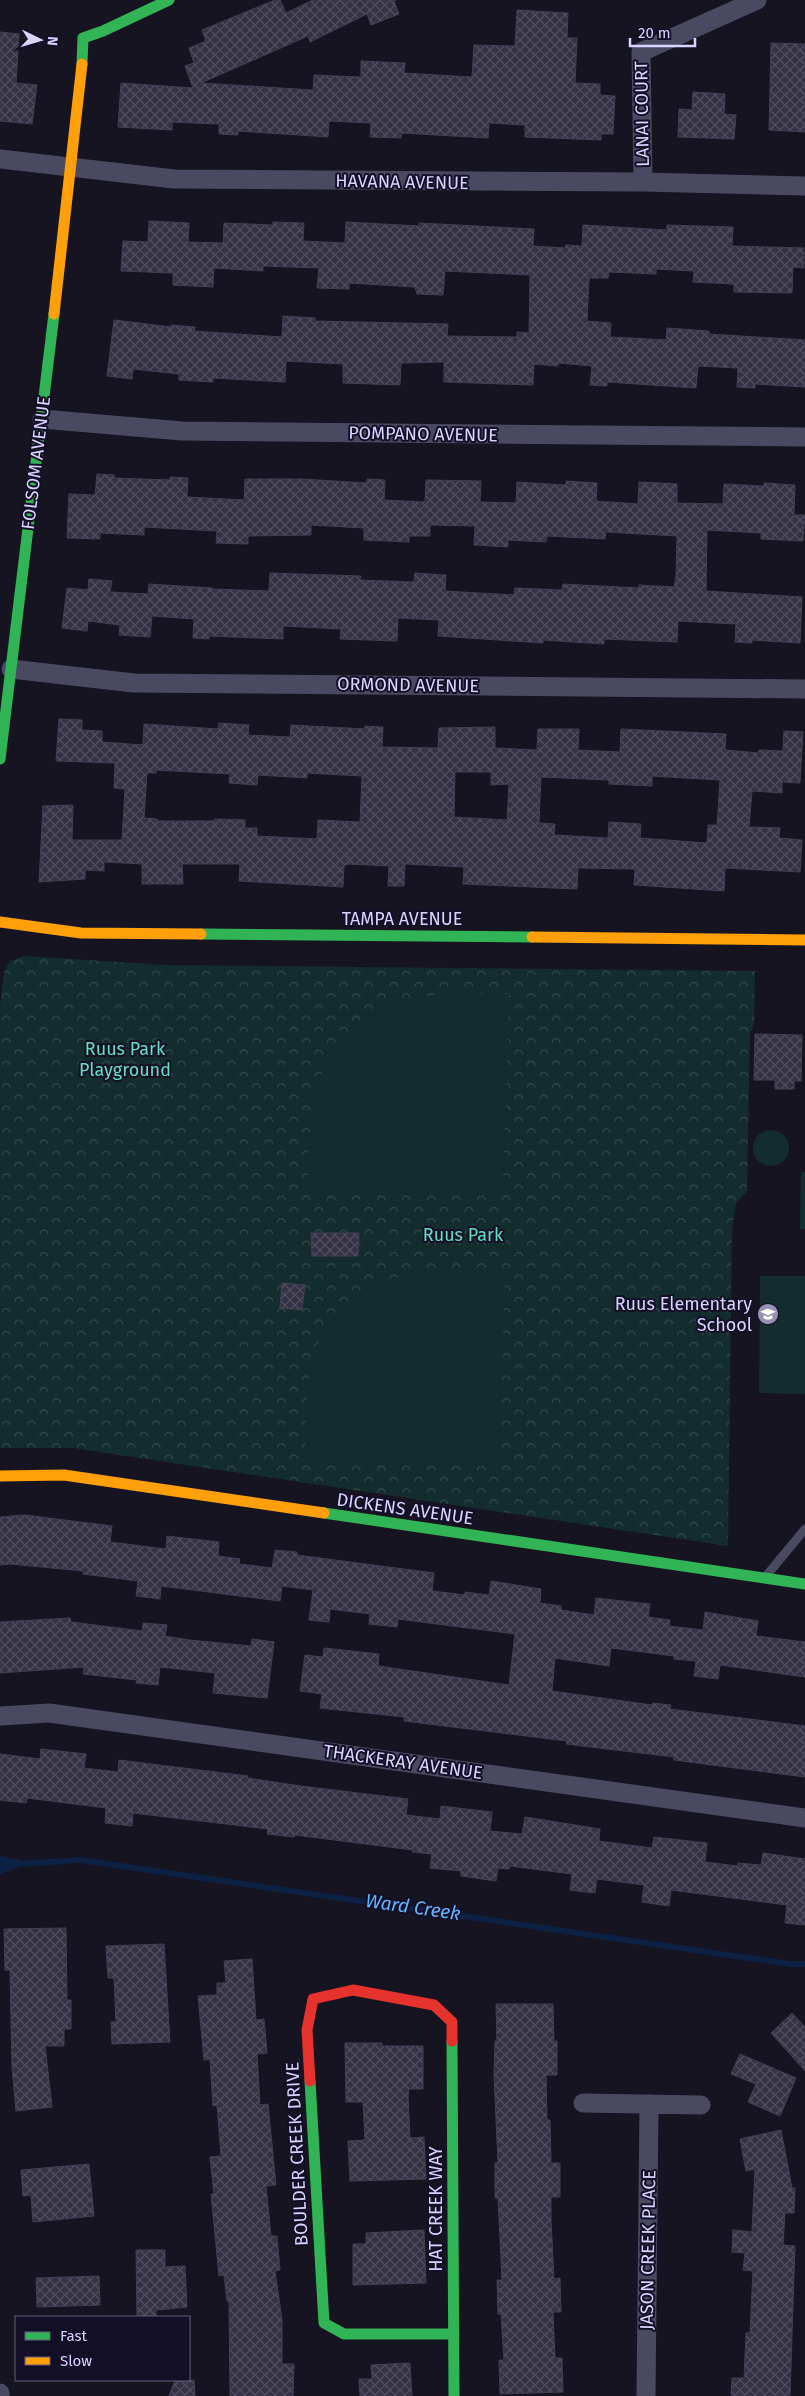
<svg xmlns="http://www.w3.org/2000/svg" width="805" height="2396" font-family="'Fira Sans',sans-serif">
<defs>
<pattern id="park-crowns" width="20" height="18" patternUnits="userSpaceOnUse" patternTransform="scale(1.25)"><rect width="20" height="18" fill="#132c2d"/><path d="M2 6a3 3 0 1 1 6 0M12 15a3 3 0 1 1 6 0" fill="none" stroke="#354a4c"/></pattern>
<pattern id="building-cross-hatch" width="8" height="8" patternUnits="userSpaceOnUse" patternTransform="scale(1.25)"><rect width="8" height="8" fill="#343243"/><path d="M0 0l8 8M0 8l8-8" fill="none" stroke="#514f5f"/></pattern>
</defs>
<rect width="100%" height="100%" fill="#161421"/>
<path fill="url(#park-crowns)" d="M24,956L167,965L755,971L754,1024L750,1034L747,1191L736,1203L732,1230L728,1546L73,1448H0V1006L4,973L9,962Z"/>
<path fill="#132c2d" d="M446,993L509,994L503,1183L496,1190H308C309,1132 308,1064 357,1023C378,1005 419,997 446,993Z
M753 1148a18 18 0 1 1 36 0a18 18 0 1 1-36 0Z
M801,1172H805V1229H800Z
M505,1268L500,1458L493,1466L305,1463C305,1434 305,1407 309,1379C310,1372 310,1363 313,1356C348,1269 424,1269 505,1268Z
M760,1276H805V1394L759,1393Z"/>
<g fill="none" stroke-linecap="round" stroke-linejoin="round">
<path stroke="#0d2144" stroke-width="6" d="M0,1859L19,1863
M0,1865L12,1864
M0,1871L20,1864L80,1860L790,1964H805"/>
</g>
<path fill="url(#building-cross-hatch)" stroke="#433f54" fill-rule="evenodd" d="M275,0H280L286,13L313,0H396L394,1L399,14L371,25L367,14L310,42L308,36L201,83L313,90L314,75L361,77V61L405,63L404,73L472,77L474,45L515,46L517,10L568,13L567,38H577L575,83L600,84V95L615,96L613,134H601V140L525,137V125L489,123L488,138L402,133L401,138L370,137L371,123L329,121L328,137L238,131V135L219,134V124L172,122V130L118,127L121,83L193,88L185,66L194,63L189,48L206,41L202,30Z
M0,32L19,34L16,83L37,85L32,124L0,121Z
M771,43L805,44V132L769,130Z
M693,92L725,94L724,114L736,115L734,139L678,137L679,109L692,110Z
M149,221L189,223L188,242L223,243L224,223L273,225V222L304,223L303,241L345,243L346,222L419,226V223L534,229L533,246L565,248L566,245L582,246L583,225L667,230V225L733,227L732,246L804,248V268L793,267L792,293L734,292V284L693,282L694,271L656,269V274L609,272L608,278H589L587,321L611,323L610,337L666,340L667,328L709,331V334L805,340V387L755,384V388L737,387L738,368L698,366L696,388L607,382V386L590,385L592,366L558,363V366L534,364L533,385L444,382V362L401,363L400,385L343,383V364L286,361L285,382L213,378V382L179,380V374L133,369L132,379L107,376L114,320L171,327V325L195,327L194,331L282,337L283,316L315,318V321L448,324L447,336L517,337V332L529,333L530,275L445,271L443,295L417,294L415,287L349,283V289L317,288L319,268L263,266V271L214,268L213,287L173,285V273L121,271L123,241L148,242Z
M97,474L114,475V478L170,480V477L188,478L187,497L244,500L245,479H301L367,483V479L385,480L384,500L425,502L426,480L481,481L480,502L516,503L517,482L566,485V481L597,483L596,501L638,504L639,482L677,484V503L723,504L724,484L764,486V483L795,485L794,515H805L803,541L761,539V533L707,530L706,591L802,597L800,643L752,640V643L735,642L736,624L678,621L677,642L604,639V644L543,640V643L438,636L439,620L398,618L397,641L340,639L341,629L283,626V639L209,636V639L193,638L194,619L152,616L150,637L119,635L120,625L88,621L87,631L62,628L67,588L88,590L89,579L112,581L110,592L148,594L149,584L212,588V589L269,591L270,573L361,576L360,580L414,582L415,573L446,575L445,591L514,595L515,588L562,590L563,584L639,588V585L674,587L676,577L677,536L606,532L605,539L547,536L546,542L508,540V547L474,545L475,526L430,525V536H409V542L364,540V528L311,525V535L248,536V544L216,543L217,531L144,527V535L100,533V539L67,538L69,494L95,495Z
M59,719L82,720V730L102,731V742L143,745L144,724L218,729L219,723L249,725L248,735L290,737L291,725L365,729V726L383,727L382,747L438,748L439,728L495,727V748L537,750L538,729H579L578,750L620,752L621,729L726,734L725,750L758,753L759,750L783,751L784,731L803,732L800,783L782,782V793L752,791L749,827L780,828L779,838L802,840L800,872L725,868L724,891L634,885L635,869L578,868L577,889L463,884L464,867L405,864L404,886H388L389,866L348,864L344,866L343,887L239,881L240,864H182L183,884H142V864L104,862V871L85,870V879L39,882L43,806L73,805L72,840H122L125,789L114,788L115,763L56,761ZM156,770L230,774L229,783L257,785L258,775L307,778V773L362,776L360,822L318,820L317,839L257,836V828H245V820L215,819L214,821H157V819L144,818L147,773H156ZM455,772H491V785L509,784L507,820L454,817ZM652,776L720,780L717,825H708L707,843L640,838L641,824L609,822L608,838L554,835L555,824L539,823L541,777L609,780V784L652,786Z
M755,1034L802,1035L801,1081H794V1089H775V1080H754Z
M311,1233H359L358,1256H312Z
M282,1283L305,1285L302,1310L280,1308Z
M25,1515L112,1526L110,1542L166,1549L167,1536L219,1542L218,1556L240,1559L239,1564L272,1568L275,1550L297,1552V1555L434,1573L432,1591L465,1595V1592L489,1595L491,1581L541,1589L540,1603L561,1606V1610L594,1615L596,1598L650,1604L648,1617L670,1620L669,1626L703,1630L705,1612L758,1621L756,1636L805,1642V1677L720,1665L718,1679L694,1676L696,1661L674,1659V1656L611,1648L609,1666L555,1658L552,1691L652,1705L653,1703L671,1705L670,1709L805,1726V1777L674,1760V1757L566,1744L567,1741L404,1721V1717L320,1708L322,1694L300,1691L305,1655L323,1657L324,1648L379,1654L378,1666L509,1685L515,1634L398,1619L397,1627L369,1624L370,1614L330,1609L329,1622L309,1620L313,1590L282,1586L280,1601L161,1586L160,1599L136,1596L138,1581L83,1574V1571L10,1564L0,1565V1517Z
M70,1618L71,1622L142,1631L143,1623L167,1625L165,1636L189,1640L251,1646L252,1639L274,1642L267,1698L213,1693L215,1673L160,1667L158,1685L136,1683L137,1680L83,1674L84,1667L0,1673V1622Z
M41,1749L86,1754L84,1768L118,1772L119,1760L248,1776L247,1778L301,1786L408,1799L406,1815L440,1819L441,1806L492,1812L490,1831L522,1834L525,1817L600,1829L599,1841L652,1848L654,1837L707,1843L705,1862L738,1866V1863L761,1865L763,1853L805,1859V1925L785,1923L787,1905L671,1890L669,1906L642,1902L644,1885L597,1879L595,1893L570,1890L572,1874L510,1866L509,1869L498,1868L496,1881L461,1876V1871L430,1868L432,1854L412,1852L413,1850L295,1835L294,1837L267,1834L268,1829L133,1813L132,1826L105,1823L106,1808L27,1798L26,1803L0,1800V1754L40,1759Z
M66,1928L67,2000H71V2029H64V2046H45L52,2107L16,2111L12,2067L10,1970H5L4,1929Z
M164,1944L170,2042L112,2044L111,2022H116L114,1978H108L106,1946Z
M252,1959L256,2020L264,2019L267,2053L257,2054L260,2105L268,2104L276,2185L266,2186L271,2236H277L280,2270L275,2271L282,2320V2364H294L293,2396H230L229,2301H227L224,2275L219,2276L211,2194H214L210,2157L221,2156L217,2105L213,2106L210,2059L204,2060L198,1996L217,1995V1983H226L224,1961Z
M496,2004H553L554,2041H557V2075H546L547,2120H550L551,2163H560V2197H551V2220L554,2279L560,2278L561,2312H553L555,2358H562L563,2392L500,2394L499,2360H504L501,2314H498L497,2280H502L498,2198H495V2163H498L494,2075L495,2041H497Z
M792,2013L805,2027V2071L771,2033Z
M345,2043H382V2046H423V2089H409L408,2096L410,2138L424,2137L426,2179L350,2181L348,2141L365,2140L363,2102H346Z
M740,2054L796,2078L780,2116L748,2102L756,2084L731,2074Z
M781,2130L792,2188H795L794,2213H785L783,2245L795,2246L790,2396H731L732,2378H744L746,2333H750L753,2271L743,2270L745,2253L732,2252L733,2230L752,2232L755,2169L746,2171L740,2139Z
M89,2164L94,2216L33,2222L31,2195L23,2196L21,2170Z
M424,2230L426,2283L353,2285V2244H366V2233Z
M136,2250H165V2267L185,2266L187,2307L156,2310V2317H137Z
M99,2276L100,2305L37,2307L36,2278Z
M410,2363L412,2396H360L359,2379H372L371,2365Z
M175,2380H194L195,2396H169Z"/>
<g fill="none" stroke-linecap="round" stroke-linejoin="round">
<path stroke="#4a4962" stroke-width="9" d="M767,1575L805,1529"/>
<path stroke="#4a4962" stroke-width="19" d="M0,159L174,179L643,182L805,186
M643,182L641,52L757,0
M42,419L182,431L805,437
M11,669L134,683L805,689
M0,1716L49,1713L805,1818
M583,2103L701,2105
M0,2393V2396
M646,2396L649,2104"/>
<path stroke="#30b455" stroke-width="11" d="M82,64L83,38L103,31L169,0
M0,759L54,314
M201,934L532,937
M324,1513L805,1584
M452,2041L454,2396
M310,2081L324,2323L344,2334H454"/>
<path stroke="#ff9f0a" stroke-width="11" d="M54,314L82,64
M0,922L81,933L201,934
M532,937L805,940
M0,1476L64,1475L324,1513"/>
<path stroke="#e5322d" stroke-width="11" d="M310,2081L307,2030L313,1999L353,1990L434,2005L452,2022V2041"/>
</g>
<defs>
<g id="school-disc" transform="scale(1.125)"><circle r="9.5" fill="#9591b1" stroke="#130f26"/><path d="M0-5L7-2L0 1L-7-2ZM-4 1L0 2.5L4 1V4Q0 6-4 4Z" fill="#fff"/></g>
</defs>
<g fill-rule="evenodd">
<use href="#school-disc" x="768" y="1314"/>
</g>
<g text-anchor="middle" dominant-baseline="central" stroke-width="4" stroke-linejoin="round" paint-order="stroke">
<g font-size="18" fill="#d9d4ff" stroke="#130f26">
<text transform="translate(642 114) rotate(-91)">LANAI COURT</text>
<text transform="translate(402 182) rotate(1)">HAVANA AVENUE</text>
<text transform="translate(423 434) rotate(1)">POMPANO AVENUE</text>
<text transform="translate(36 463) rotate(-83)">FOLSOM AVENUE</text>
<text transform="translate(408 685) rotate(1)">ORMOND AVENUE</text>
<text x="402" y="919">TAMPA AVENUE</text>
<text transform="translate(405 1509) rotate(8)">DICKENS AVENUE</text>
<text transform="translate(403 1762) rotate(8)">THACKERAY AVENUE</text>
<text transform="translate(297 2154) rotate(-93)">BOULDER CREEK DRIVE</text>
<text transform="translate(436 2209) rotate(-90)">HAT CREEK WAY</text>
<text transform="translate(648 2250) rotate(-89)">JASON CREEK PLACE</text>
</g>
<g font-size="18" fill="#5fe0c0" stroke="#130f26">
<text x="125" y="1049">Ruus Park<tspan x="125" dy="21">Playground</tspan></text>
<text x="463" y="1235">Ruus Park</text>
</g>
<g font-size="18" fill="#d9d4ff" stroke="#130f26" text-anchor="end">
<text x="752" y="1304">Ruus Elementary<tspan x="752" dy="21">School</tspan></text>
</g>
<g font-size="19" font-style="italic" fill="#62b6ff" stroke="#130f26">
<text transform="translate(413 1907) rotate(8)">Ward Creek</text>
</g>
</g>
<rect x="15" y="2316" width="175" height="65" fill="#130f26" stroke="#625e7d"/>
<rect x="25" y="2332" width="25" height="8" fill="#30b455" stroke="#625e7d"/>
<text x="60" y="2341" font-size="15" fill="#d9d4ff">Fast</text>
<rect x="25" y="2357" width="25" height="8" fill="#ff9f0a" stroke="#625e7d"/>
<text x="60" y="2366" font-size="15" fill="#d9d4ff">Slow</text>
<g transform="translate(40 40) rotate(95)" stroke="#130f26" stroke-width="4" paint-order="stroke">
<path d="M0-4L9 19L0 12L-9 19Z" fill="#d9d4ff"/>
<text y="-8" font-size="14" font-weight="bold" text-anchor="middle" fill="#d9d4ff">N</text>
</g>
<path d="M630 38v8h65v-8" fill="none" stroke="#d9d4ff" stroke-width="2.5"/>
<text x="638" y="38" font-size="15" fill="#d9d4ff" stroke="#130f26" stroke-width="4" paint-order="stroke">20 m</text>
</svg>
